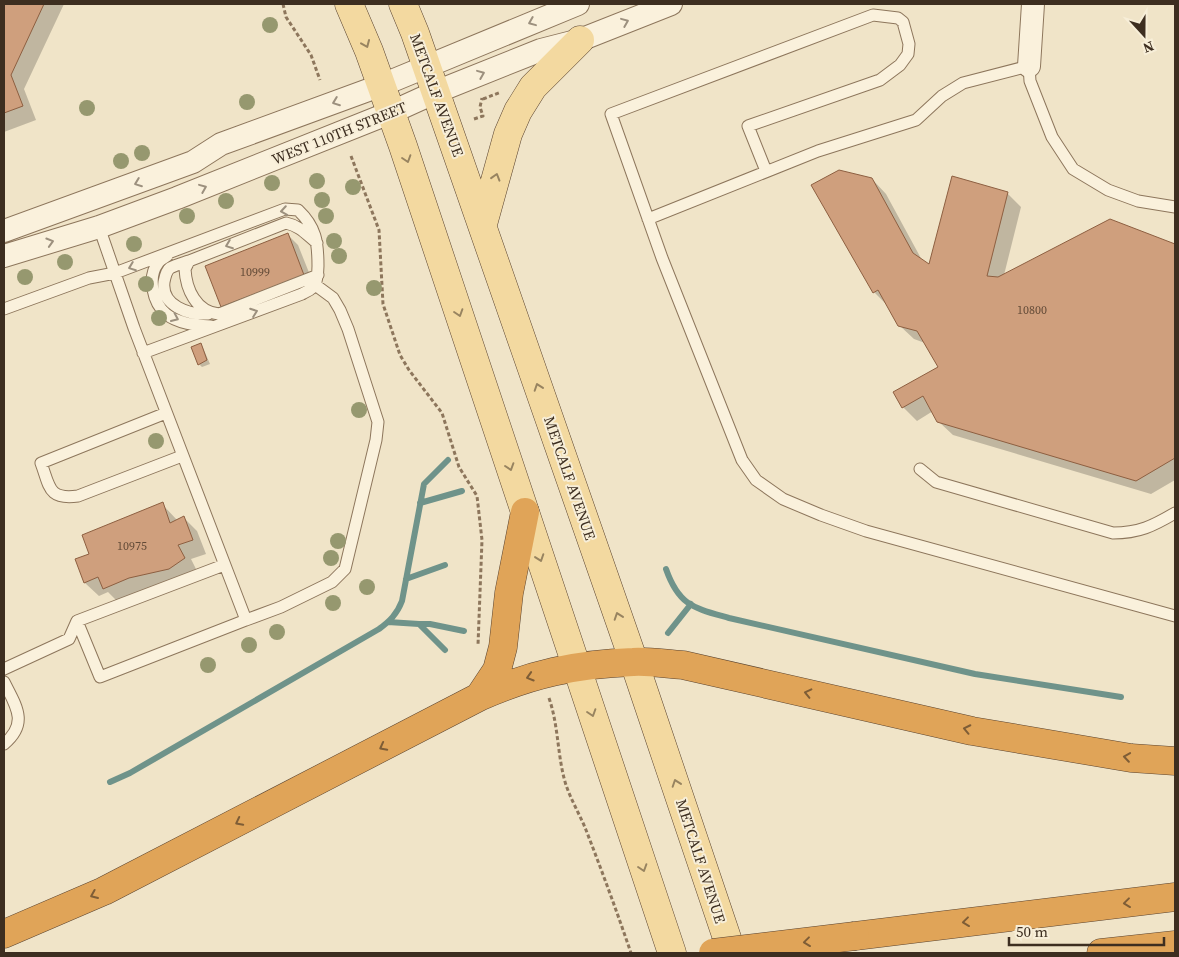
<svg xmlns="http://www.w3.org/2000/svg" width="1179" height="957" font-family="'Source Serif 4',serif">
<rect width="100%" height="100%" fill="#f0e4c8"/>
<path fill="#0003" d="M4,4H64L24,89L36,120L4,132Z
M872,179L886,194L923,262L930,266L1007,193L1021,207L1004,275L1110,220L1175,246V480L1151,494L953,435L938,421L933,411L917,421L903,407L939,368L925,343L914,339L899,325L888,306L874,292L813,186Z
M287,234L298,245L314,285L233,317L222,306Z
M200,345L203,348L210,364L202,367L199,364Z
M162,504L177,520L183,517L197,531L206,554L191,559L198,573L118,602L108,592L99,596L85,583L91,555Z"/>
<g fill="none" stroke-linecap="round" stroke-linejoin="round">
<path stroke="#6f938a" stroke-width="6" d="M420,503L462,491
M666,569C679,606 694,608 729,618L975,674L1121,697
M406,579L445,565
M388,622L419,624L445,650
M419,624H430L464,631
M668,633L691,604
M110,782L130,773L379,629C390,621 397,614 402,601L424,484L448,460"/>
</g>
<path fill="#cf9f7d" stroke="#8d5f41" d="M4,4H44L11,75L23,106L4,113Z
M839,170L872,178L913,253L929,264L952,176L1008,192L987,276L998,277L1110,219L1175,244V458L1136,481L937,422L923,396L902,408L893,392L938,367L917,331L898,326L878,290L873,293L811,185Z
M288,233L304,275L221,307L205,266Z
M201,343L207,360L198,365L191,347Z
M163,502L170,523L184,516L193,540L178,545L185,558L169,569L129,578L103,589L98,577L84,583L75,559L89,554L82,535Z"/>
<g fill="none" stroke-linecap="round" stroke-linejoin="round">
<g stroke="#8d765c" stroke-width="13">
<path id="service" d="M766,171L748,126L880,80L900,65L908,54L909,44L903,22L898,18L873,15L611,114L662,258L742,460L756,480L783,499L821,515L866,531L1175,616
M648,219L818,151L916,120L942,96L963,83L1029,66L1030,81L1052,137L1073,169L1108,190L1138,201L1175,207
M99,227L134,328L246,620L281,607L332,582L345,569L376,440L378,422L348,329L340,310L333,298L314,284
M317,243C306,234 300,226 286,223L189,261L185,269C186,289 196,312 219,314L318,275
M167,256C164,258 160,260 158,263C147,277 153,303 166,314C177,323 197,326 211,326
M189,261C183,263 175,265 170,268C166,271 165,277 164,282C161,306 189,315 208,314
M4,309L89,278L115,273L285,209L298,210C316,227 318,242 318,266C318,273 317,283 312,288C309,291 305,292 302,294L143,353
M166,413L41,463C50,487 48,500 78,496L182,456
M920,469L936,482L1113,533C1139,533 1153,526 1175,513
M77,621L100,677L246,620
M4,669L69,639L77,621L224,565
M4,682C16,706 29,723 4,744"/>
</g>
<g stroke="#8d765c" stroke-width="24">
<path id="minor" d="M1029,66L1033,4
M4,231L193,162L221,144L382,85L578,4
M4,256L99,227L177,198L392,112L436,92L541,50L580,40L671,4"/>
</g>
<g stroke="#5b4430" stroke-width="29">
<path id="primary" d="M349,4L369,51L403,146L672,953
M403,4L415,33L634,662L732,953
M483,224L508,134L518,111L533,87L580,40"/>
</g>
<g stroke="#5b4430" stroke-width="29">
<path id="motorway" d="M479,697L497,670L503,647L509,593L525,512
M4,934L104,891L479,697C531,674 576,664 633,662C649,661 666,664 683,665L972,731L1131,758L1175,761
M855,936L1175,897
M1101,953L1175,945"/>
</g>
<path stroke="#8d765c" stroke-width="3" stroke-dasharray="4 2.5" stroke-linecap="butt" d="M283,4L286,17L311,55L320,80
M483,99L501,92
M474,119L483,116L480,107L482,98
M351,156L379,230L383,304L400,355L409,370L442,413L459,467L477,496L482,540L478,645
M549,698C559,727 557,756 566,785C571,800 580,815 586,830C602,871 617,912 631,953"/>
<use href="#service" stroke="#faf1dc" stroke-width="11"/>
<use href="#minor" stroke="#faf1dc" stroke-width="22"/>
<use href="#primary" stroke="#f3d9a0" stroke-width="28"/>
<use href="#motorway" stroke="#e0a458" stroke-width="28"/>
<g stroke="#5b4430" stroke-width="29" stroke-linecap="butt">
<path id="motorway-bridge" d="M713,953L855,936"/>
</g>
<use href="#motorway-bridge" stroke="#e0a458" stroke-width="28"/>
</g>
<g fill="#96986f">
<circle cx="270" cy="25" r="8"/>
<circle cx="247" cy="102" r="8"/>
<circle cx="87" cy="108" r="8"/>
<circle cx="142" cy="153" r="8"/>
<circle cx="121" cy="161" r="8"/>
<circle cx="317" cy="181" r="8"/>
<circle cx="272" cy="183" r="8"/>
<circle cx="353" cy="187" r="8"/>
<circle cx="322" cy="200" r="8"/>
<circle cx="226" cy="201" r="8"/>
<circle cx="187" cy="216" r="8"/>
<circle cx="326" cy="216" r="8"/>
<circle cx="334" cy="241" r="8"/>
<circle cx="134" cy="244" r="8"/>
<circle cx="339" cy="256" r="8"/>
<circle cx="65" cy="262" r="8"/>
<circle cx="25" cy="277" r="8"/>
<circle cx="146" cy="284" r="8"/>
<circle cx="374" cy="288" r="8"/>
<circle cx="159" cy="318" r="8"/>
<circle cx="359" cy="410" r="8"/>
<circle cx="156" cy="441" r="8"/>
<circle cx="338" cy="541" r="8"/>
<circle cx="331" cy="558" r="8"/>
<circle cx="367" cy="587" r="8"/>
<circle cx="333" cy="603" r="8"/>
<circle cx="277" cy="632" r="8"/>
<circle cx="249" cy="645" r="8"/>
<circle cx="208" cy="665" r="8"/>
</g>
<defs><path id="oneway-chevron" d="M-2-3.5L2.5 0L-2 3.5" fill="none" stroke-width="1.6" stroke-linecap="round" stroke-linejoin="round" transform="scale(1.25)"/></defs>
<g stroke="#9c907e">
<use href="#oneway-chevron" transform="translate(532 22) rotate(158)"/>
<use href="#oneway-chevron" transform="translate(625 22) rotate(-22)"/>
<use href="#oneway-chevron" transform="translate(481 74) rotate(-22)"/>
<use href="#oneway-chevron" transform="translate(336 102) rotate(159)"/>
<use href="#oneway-chevron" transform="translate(138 183) rotate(159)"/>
<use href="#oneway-chevron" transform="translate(203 188) rotate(-22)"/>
<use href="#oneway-chevron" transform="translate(284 211) rotate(171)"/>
<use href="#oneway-chevron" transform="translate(50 242) rotate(-17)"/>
<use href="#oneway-chevron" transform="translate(229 245) rotate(159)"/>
<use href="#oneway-chevron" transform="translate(132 267) rotate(159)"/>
<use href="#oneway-chevron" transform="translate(254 312) rotate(-20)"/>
<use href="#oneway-chevron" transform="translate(175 318) rotate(24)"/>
</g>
<g stroke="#988460">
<use href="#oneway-chevron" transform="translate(366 44) rotate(67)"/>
<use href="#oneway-chevron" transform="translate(407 159) rotate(72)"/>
<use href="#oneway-chevron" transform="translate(496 177) rotate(-73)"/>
<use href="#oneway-chevron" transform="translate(459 313) rotate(72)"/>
<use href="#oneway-chevron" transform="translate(538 387) rotate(-109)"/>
<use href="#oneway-chevron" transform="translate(510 467) rotate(72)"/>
<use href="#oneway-chevron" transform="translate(540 558) rotate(71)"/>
<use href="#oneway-chevron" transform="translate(618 616) rotate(-109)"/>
<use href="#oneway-chevron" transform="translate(592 713) rotate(72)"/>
<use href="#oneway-chevron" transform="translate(676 783) rotate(-109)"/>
<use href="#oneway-chevron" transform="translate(643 868) rotate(72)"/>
</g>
<g stroke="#7e5d36">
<use href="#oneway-chevron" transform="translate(530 677) rotate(163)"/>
<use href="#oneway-chevron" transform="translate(808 693) rotate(-167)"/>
<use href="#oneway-chevron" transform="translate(967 729) rotate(-168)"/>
<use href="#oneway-chevron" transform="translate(383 747) rotate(152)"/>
<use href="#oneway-chevron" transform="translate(1127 757) rotate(-172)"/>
<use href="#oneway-chevron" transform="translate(239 822) rotate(153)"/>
<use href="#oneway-chevron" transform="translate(94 895) rotate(157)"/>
<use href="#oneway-chevron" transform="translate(1127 903) rotate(173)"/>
<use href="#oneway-chevron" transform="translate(966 922) rotate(173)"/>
<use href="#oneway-chevron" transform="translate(807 942) rotate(173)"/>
</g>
<g text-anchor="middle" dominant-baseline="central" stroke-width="4" stroke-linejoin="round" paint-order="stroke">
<g font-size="12" fill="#624a37">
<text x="255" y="272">10999</text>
<text x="1032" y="310">10800</text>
<text x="132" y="546">10975</text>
</g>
<g font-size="15" fill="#3d2e20" stroke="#f7eed8">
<text transform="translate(437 95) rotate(70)">METCALF AVENUE</text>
<text transform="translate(339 133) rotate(-22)">WEST 110TH STREET</text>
<text transform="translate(570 478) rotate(71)">METCALF AVENUE</text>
<text transform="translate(701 861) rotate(72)">METCALF AVENUE</text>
</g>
</g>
<rect width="1179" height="957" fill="none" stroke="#3d2e20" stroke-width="10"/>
<g transform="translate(1144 35) rotate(159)" stroke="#f7eed8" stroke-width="4" paint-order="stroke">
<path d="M0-4L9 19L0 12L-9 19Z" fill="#3d2e20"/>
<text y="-8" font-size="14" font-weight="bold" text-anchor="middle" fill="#3d2e20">N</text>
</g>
<path d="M1009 937v8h155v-8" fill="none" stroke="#3d2e20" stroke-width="2.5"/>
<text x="1016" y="937" font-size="15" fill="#3d2e20" stroke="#f7eed8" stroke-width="4" paint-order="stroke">50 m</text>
</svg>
